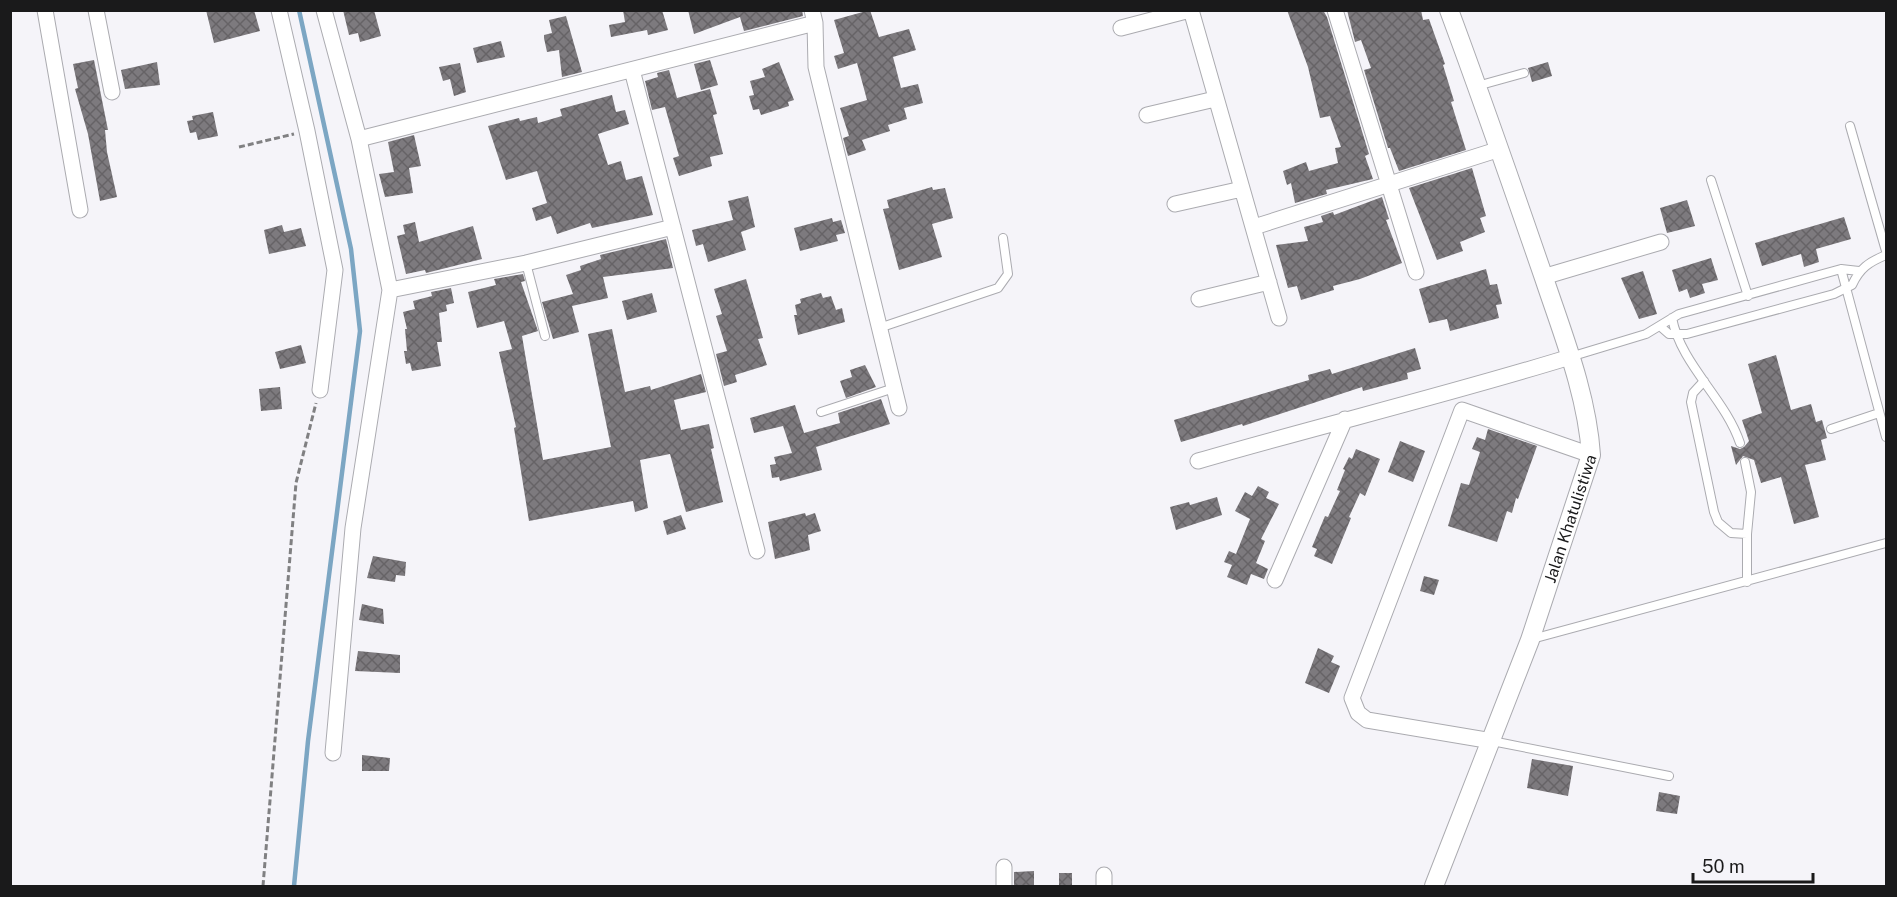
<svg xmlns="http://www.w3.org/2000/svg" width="1897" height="897" font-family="'Public Sans',sans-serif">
<defs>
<pattern id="building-cross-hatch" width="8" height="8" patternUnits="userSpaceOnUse" patternTransform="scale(1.5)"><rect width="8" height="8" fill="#7d7a7e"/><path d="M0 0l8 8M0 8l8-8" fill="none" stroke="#666366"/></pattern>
</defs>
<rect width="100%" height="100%" fill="#f5f4f9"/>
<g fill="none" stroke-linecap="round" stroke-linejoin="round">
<path stroke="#7ca6c3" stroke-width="4.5" d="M294,886L308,741L360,331L351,249L299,10"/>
</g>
<path fill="url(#building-cross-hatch)" d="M206,10H254L260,31L214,43Z
M343,10H374L381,36L360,42L358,33L349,35Z
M623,10H662L668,30L648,35L647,30L611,37L609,25L625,22Z
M688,10H802L803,16L744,31L740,17L694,34Z
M870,10L879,37L909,29L916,50L893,57L901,88L918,84L923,103L904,108L907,119L888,125L890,131L862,140L866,150L848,156L843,138L849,136L840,108L867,100L857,63L838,69L834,56L844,53L834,20Z
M1287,10H1323L1327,17L1369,154L1365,156L1373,179L1326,190L1327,194L1295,203L1291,183L1287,185L1283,171L1306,162L1309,171L1338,163L1335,148L1341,147L1330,116L1320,118L1308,67Z
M1347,10H1421L1423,20L1429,19L1445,64L1443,65L1454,101L1451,102L1466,150L1399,171L1390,148H1388L1364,70L1371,68L1361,40L1355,42Z
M566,16L582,72L562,77L559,50L547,52L544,38V35L552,33L549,20Z
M501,41L505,57L477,63L473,48Z
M94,60L108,130H105L107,152L117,197L100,201L88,134L75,89L78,88L73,64Z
M710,60L718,85L701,90L694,64Z
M157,62L160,85L125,89L121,70Z
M779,62L794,100L788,102L789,106L761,115L759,109L753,110L749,96L754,95L750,81L765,77L762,69Z
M1548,62L1552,76L1532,82L1528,68Z
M460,63L466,92L454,96L450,79L443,81L439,67Z
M669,70L677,98L710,89L717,114L713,115L723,154L710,157L712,166L679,176L673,158L679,156L665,107L652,110L645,81L658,77L657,73Z
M612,95L616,112L625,110L629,124L598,134L608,165L621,161L626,180L642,176L653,215L592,228L590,223L557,234L551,216L536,221L532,208L547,203L537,171L506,180L488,126L519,118L520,121L537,117L538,123L562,116L560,109Z
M213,112L218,136L198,140L196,132L190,133L187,121L193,120L192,116Z
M414,135L421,166L409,168L413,193L385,197L379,174L394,172L388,142Z
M1472,168L1486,216L1480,218L1485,232L1460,242L1463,251L1437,260L1409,188Z
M932,187L933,190L945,188L953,218L932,224L942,257L899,270L883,209L889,208L887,200Z
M748,196L755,227L741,232L746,250L708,262L703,244L696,246L692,230L733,220L728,201Z
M1382,197L1389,219L1386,220L1402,263L1360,279L1333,286L1334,290L1301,300L1297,286L1288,288L1276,245L1308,241L1304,227L1323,222L1321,216L1333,212L1334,215Z
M1687,200L1695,226L1667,233L1660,208Z
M1844,217L1851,239L1816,249L1819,262L1804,267L1801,254L1762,266L1755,243Z
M832,218L833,222L841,220L845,233L836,235L838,241L800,251L794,228Z
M415,222L419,242L473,226L482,259L426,273L425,270L406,274L397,236L405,234L403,225Z
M282,225L284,232L301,228L306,246L269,254L264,230Z
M666,239L673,268L603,277L608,298L572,306L579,332L553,339L542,302L573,294L566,275L581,270L580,266L601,259L600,255Z
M1711,258L1718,280L1702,284L1705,293L1690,298L1687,289L1679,292L1672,270Z
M1486,269L1490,285L1497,284L1502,304L1496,305L1499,318L1450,331L1447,319L1429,323L1419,289Z
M1643,271L1657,314L1639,319L1621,278Z
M523,274L525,281L521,282L538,331L522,336L543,460L611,447L588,334L612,329L625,392L650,386L651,390L701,374L706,392L674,400L681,430L709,424L714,448L711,449L723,502L686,512L670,454L640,460L648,508L635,512L633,501L529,521L514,428L516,427L499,352L512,349L504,321L477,328L468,292L496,285L494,279Z
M746,279L763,338L758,339L767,365L735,375L737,382L724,386L716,354L727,351L716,316L722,314L714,289Z
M451,288L454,303L446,305L447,311L439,313L442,342H437L441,366L412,371L410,363L406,364L404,351H407L405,329H407L403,312L415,309L413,301L432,296L431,292Z
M652,293L657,312L627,320L622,301Z
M821,293L823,298L831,296L836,310L842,308L845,322L798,335L794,315H797L795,305L801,303L800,299Z
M301,345L306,363L280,369L275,352Z
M1415,348L1421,369L1407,373L1408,379L1363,391L1362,387L1243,426L1242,424L1181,442L1174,420L1309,380L1308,375L1330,369L1332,374Z
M1776,355L1791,410L1811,404L1816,422L1822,420L1827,438L1821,440L1826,460L1805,465L1819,517L1794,524L1781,477L1761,483L1754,460L1743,456L1736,465L1731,446L1740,449L1744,447L1749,441L1742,420L1762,413L1748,364Z
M865,365L876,387L846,398L840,381L852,377L850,370Z
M280,387L282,409L261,411L259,389Z
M881,399L890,424L816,447L822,470L780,481L779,477L772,478L770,465L776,464L774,457L792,453L783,426L754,433L750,418L795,405L804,433L840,423L838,413Z
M1488,429L1537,446L1518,499L1516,498L1512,513L1507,511L1497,542L1448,526L1461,483L1469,485L1480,452L1472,449L1477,437L1485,440Z
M1400,441L1425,451L1413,482L1388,472Z
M1356,449L1380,459L1365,496L1360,493L1349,517L1351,518L1332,564L1314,556L1317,549L1312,547L1325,516L1328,517L1340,491L1337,490L1345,470L1343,469L1349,457L1352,459Z
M1258,486L1269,492L1266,498L1279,504L1261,539L1265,541L1256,563L1268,569L1264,579L1251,574L1247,585L1227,577L1232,565L1224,562L1229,551L1236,554L1250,519L1235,511L1245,492L1252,496Z
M1217,497L1222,515L1176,530L1170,507L1189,502L1190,505Z
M805,513L806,516L815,513L821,531L808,535L810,550L775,559L768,522Z
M681,515L686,529L667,535L663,521Z
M373,556L406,562L405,576L396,575L395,582L367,578Z
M1424,576L1439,580L1434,595L1420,591Z
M362,604L383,609L384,624L359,620Z
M1318,648L1334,656L1331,662L1340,666L1329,693L1305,683Z
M358,651L400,655V673L355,671Z
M362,755L390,758L389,771H362Z
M1532,759L1573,766L1568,796L1527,788Z
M1659,792L1680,796L1677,814L1656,811Z
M1034,871V886H1014V872Z
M1059,873H1072V886H1059Z"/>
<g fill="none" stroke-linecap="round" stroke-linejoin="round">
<g stroke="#ababb0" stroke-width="10">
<path id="service" d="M1477,86L1524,73
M1850,126L1886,251
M1711,180L1748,296
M526,263L545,336
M1841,269L1886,437
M1672,318C1681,365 1725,398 1740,443
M1661,327L1669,334H1687L1834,294L1852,285C1860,268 1869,262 1886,255
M879,328L998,288L1008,274L1003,238
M1570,357L1646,334L1679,314L1841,269L1859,271
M1704,381L1693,393L1691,402L1714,512L1718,522L1731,533L1747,534
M821,412L894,388
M1831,429L1879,413
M1745,462L1751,492L1747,534V582
M1532,639L1886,543
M1492,741L1669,776"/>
</g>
<g stroke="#ababb0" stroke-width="17">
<path id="minor" d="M45,10L80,210
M96,10L112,92
M279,10L307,131L335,270L320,390
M324,10L359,139L390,290L353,528L333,753
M812,10L815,23L816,67L899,408
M1191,10L1279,318
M1335,10L1416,272
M1121,28L1190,10
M632,70L757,551
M1147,115L1215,99
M359,139L815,23
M1175,204L1242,189
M1254,227L1500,149
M1543,277L1661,242
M390,290L526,263L673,227
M1199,299L1269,282
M1198,461C1322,425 1447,395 1570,357
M1275,580L1345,419
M1492,741L1367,720L1358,713L1352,698L1462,410L1591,455
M1004,867V886
M1104,886V875"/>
</g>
<g stroke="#ababb0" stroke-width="20">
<g id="tertiary">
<path id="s1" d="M1434,886L1530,640L1591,455C1587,394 1563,335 1544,278C1513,188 1482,99 1449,10"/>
</g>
</g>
<path stroke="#808082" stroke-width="3" stroke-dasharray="6 3" stroke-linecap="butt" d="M239,147L294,134
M263,886L296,483L316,403"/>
<use href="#service" stroke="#fff" stroke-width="8"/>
<use href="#minor" stroke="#fff" stroke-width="15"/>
<use href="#tertiary" stroke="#fff" stroke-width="18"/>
</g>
<g text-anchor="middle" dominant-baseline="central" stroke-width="6" stroke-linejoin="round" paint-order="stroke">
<g font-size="16" fill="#1a1a1b" stroke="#f5f4f9">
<text stroke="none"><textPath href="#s1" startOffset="392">Jalan Khatulistiwa</textPath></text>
</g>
</g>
<rect width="1897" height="897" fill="none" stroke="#1a1a1b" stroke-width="24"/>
<path d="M1693 873v9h120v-9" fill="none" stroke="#1a1a1b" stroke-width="3"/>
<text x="1702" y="873" font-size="18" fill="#1a1a1b" stroke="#f5f4f9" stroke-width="4.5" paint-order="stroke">50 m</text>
</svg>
